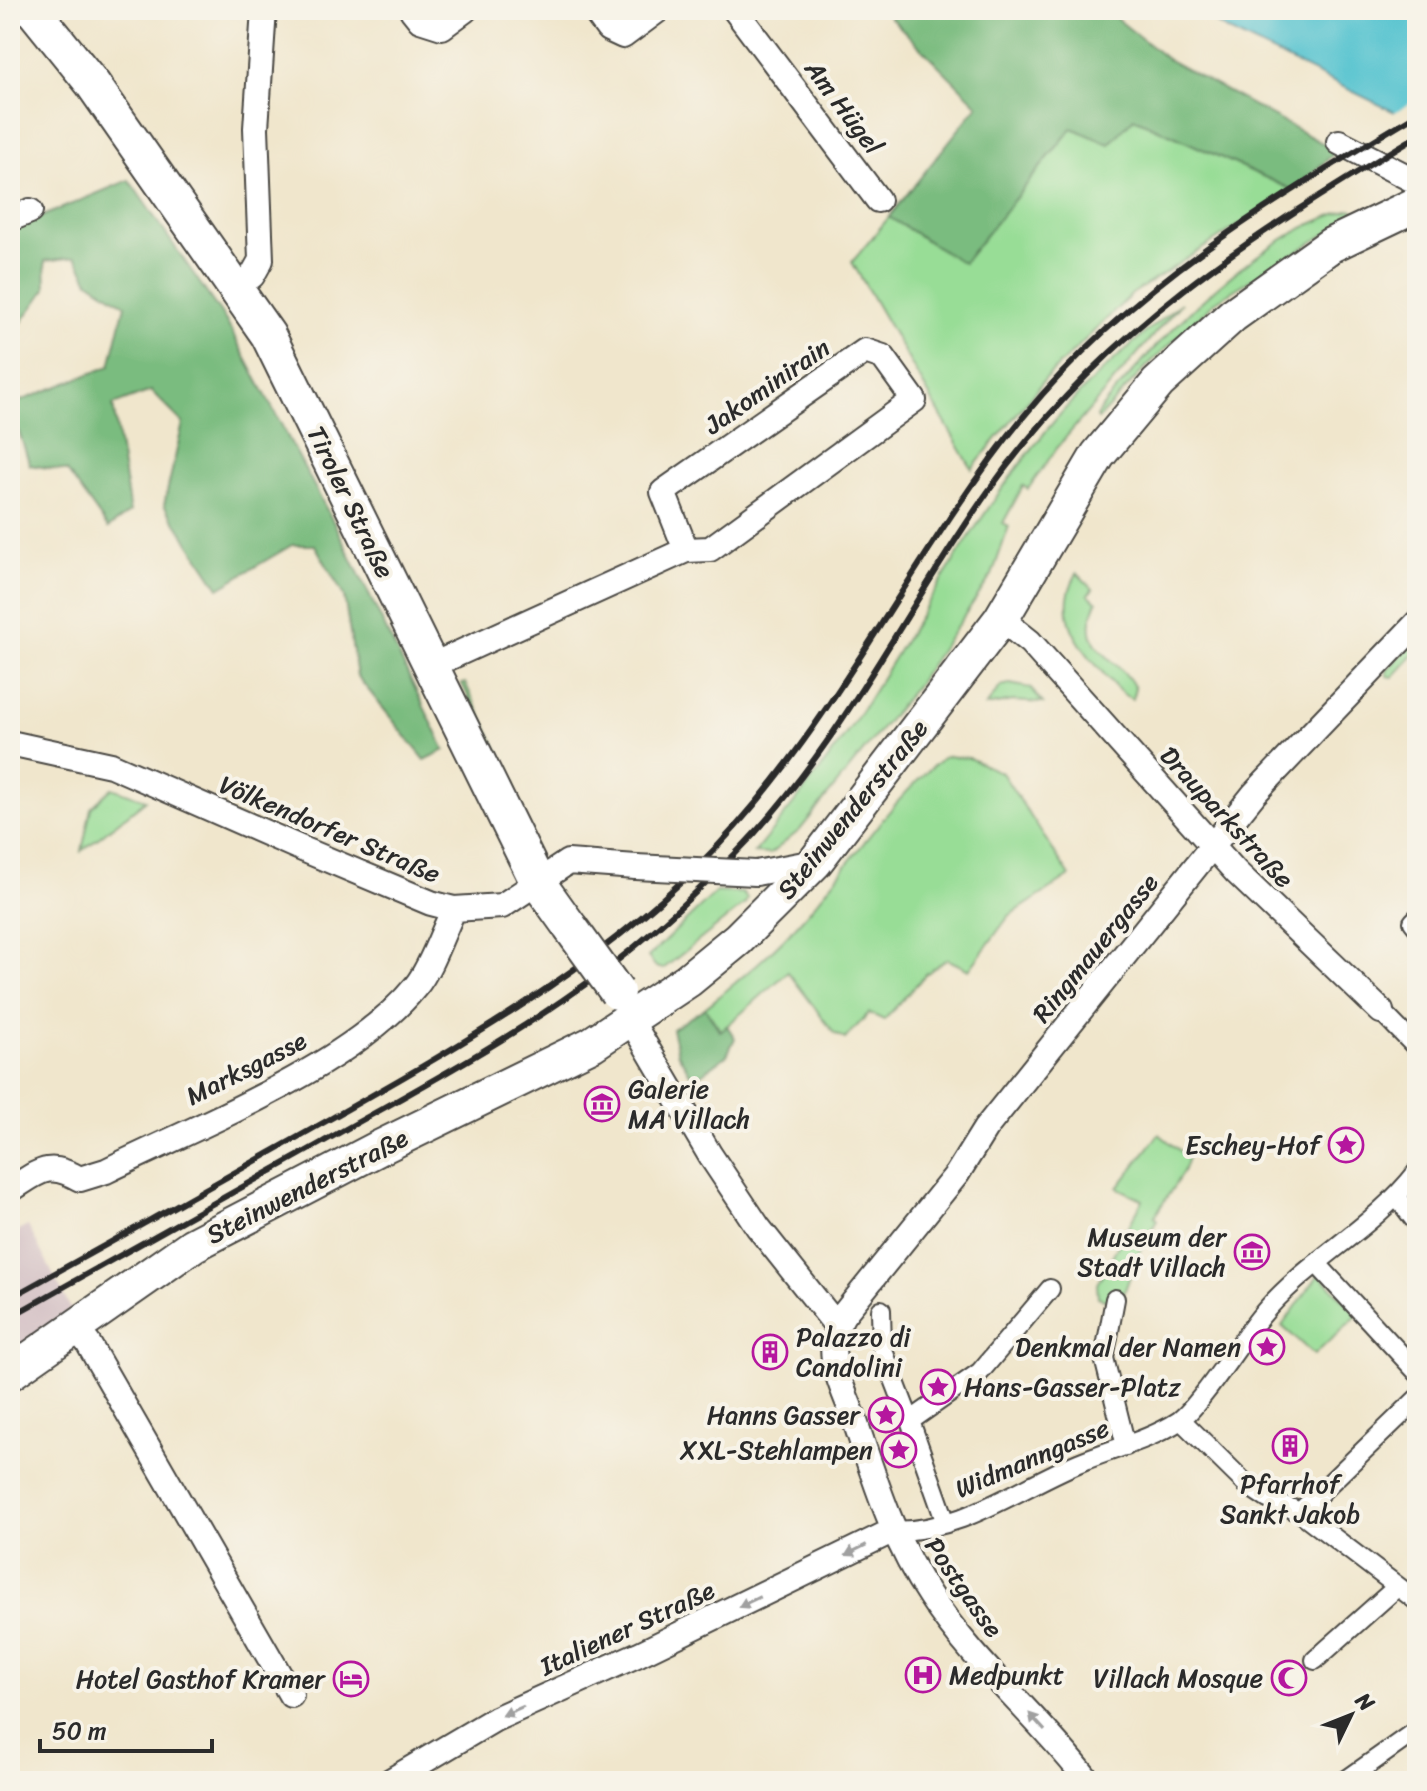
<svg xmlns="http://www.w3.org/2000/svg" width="1427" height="1791" font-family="Sriracha,sans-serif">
<rect width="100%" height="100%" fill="#f7f3e8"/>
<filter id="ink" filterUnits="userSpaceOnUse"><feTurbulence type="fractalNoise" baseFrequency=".0125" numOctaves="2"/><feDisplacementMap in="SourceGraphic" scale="16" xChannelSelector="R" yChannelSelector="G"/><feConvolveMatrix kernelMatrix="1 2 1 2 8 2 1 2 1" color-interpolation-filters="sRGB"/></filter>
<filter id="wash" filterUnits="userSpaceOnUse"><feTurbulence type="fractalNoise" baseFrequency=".006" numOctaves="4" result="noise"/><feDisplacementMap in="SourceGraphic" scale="32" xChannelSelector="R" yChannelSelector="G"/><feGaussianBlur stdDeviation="1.8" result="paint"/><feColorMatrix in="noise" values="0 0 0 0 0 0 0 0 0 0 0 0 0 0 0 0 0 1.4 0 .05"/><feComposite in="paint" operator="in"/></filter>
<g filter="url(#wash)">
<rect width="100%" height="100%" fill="#f0e6cc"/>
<path fill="#d2bec3" d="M28,1226L71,1309L10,1355V1235Z"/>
<path fill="#98dd96" stroke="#628460" stroke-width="2" d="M1134,118L1293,190L1132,294L1046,378L972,469L852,262L889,217L963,263L1072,128Z
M1352,209L1359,214L1216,301L1147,366L1098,419L1096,417C1104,401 1120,387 1131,374C1187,310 1268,231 1352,209Z
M1181,303L1060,444L1028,489L1023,486L1003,523L1009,526L992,575L916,686L800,830L770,854L754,853C793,805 834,755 867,702C927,606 982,506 1056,419C1093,376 1137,339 1181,303Z
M1077,573L1093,589L1088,594L1097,602C1074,651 1118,654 1135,688L1132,699C1120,694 1113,684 1104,674C1076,643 1054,613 1077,573Z
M1417,638V651L1393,677L1387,676V670Z
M465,683L515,784L512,786L462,684Z
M1010,684L1030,688L1043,703L1013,701L986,706L1001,686Z
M945,756L969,758L1002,773L1070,876L1009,916L969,970L947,959L926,974L884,1020L869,1013L845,1039L834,1033L788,972L721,1031L705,1008C740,979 774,952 804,917C853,862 886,804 945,756Z
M112,788L146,800L82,851L91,808Z
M716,892L742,893L747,898L745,904L663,969L656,967L648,957Z
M1159,1134L1188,1157L1183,1172L1154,1217L1157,1220L1136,1260L1120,1304L1098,1297L1097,1284L1143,1200L1118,1188Z
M1319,1274L1358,1315L1314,1355L1282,1326Z"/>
<path fill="#7abc7f" stroke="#527455" stroke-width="2" d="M883,10H1106L1167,59L1337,151L1293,190L1134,118L1109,144L1072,128L963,263L889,217L978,105Z
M129,180L226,321L337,529L445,750L425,760L357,676L344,596L315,545H292L219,588L164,505L183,423L151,391L113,405L130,512L108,528L67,471L30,465L10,405L110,366L125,305L89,281L76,257L45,261L46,289L10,338V230Z
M705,1008L720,1031L727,1026L735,1038L727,1055L694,1080L678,1054L672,1029Z"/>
<path fill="#58c4d0" stroke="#42787e" stroke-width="2" d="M1195,10H1417V123L1227,30Z"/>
<path fill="#f0e6cc" d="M1417,99V127L1390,115Z"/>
</g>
<g filter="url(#ink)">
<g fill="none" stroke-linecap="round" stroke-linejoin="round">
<g stroke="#494743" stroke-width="22">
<path id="pedestrian" d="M1417,918L1413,922L1417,927
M1381,1011L1417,1048
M1397,1197L1417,1223
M1318,1265L1417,1372
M1115,1299L1104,1358L1126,1446
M881,1310L882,1348L910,1421
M1181,1420L1247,1485L1268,1499L1300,1512L1417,1601
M1300,1512L1417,1399
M946,1523L910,1421L980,1372L1050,1289
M892,1531C962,1532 1016,1489 1078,1463C1111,1449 1148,1441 1179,1421C1199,1407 1242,1339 1261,1316C1306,1261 1373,1229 1417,1172
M1315,1660L1397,1587
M1345,1781L1417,1730"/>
</g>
<g stroke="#494743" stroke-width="28">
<path id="minor" d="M412,10L420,20L442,27L465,10
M594,10L608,29L623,36L658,10
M735,10L878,200
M1339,142L1417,182
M10,219L30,211
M237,286L252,276L261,260L256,128L264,10
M1001,619L1030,642L1236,872L1381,1011
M433,665L686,550L710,549L914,400L883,357L865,351L663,492L686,550
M10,743L111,765L300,848L431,903L454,909L502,906L568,862L636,867
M756,873L815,862
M630,1019L710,1155L758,1227L836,1325
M10,1190C39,1172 48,1160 80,1179L106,1171C199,1125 352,1066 416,986C431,968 443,931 454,909
M75,1327L88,1343L291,1695
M390,1781L495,1719L639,1654L892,1531
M1088,1781C1039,1717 974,1664 930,1596C893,1541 875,1480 854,1418C841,1382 821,1351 843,1315L957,1174L985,1129L1254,794L1417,623"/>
</g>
<g stroke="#494743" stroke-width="38">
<path id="secondary" d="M33,10L92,83L268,335L537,881L570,927
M10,1373L193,1245L379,1148L592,1044L688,980L738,939L815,862L1001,619L1098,455L1158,383L1233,315L1331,245L1417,204"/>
</g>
<use href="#pedestrian" stroke="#fff" stroke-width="18"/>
<use href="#minor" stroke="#fff" stroke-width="24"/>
<use href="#secondary" stroke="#fff" stroke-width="34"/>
<path stroke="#2b2b2b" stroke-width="6" d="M10,1298C117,1239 223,1179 330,1119C461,1045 592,971 700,864C833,733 907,560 1024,416C1131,285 1275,199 1417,114
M10,1317C114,1259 217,1201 321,1143C417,1089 514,1038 602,972C650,937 693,896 735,854C839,749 903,612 987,493C1104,328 1248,238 1417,136"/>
<g stroke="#494743" stroke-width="28" stroke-linecap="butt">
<path id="minor-bridge" d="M636,867L756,873"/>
</g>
<g stroke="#494743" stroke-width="38" stroke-linecap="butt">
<path id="secondary-bridge" d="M570,927L617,992"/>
</g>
<use href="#minor-bridge" stroke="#fff" stroke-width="24"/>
<use href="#secondary-bridge" stroke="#fff" stroke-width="34"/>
</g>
<defs><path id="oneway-solid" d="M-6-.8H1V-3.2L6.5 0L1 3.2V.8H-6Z" transform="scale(2)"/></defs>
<g fill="#a0a0a0">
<use href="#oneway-solid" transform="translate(856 1550) rotate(153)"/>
<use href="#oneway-solid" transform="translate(749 1602) rotate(154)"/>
<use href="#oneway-solid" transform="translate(513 1711) rotate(156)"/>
<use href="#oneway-solid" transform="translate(1037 1722) rotate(-132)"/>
</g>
</g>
<defs>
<g id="museum-ring" transform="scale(1.8)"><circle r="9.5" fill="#f7f3e8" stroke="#b5179e" stroke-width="1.5"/><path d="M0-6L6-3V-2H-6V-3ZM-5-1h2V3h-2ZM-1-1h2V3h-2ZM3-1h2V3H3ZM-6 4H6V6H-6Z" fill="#b5179e"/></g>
<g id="sight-ring" transform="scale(1.8)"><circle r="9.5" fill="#f7f3e8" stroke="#b5179e" stroke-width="1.5"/><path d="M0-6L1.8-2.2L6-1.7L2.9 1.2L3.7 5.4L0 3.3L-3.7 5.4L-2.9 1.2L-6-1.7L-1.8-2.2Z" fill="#b5179e"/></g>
<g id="building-ring" transform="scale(1.8)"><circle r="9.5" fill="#f7f3e8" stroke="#b5179e" stroke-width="1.5"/><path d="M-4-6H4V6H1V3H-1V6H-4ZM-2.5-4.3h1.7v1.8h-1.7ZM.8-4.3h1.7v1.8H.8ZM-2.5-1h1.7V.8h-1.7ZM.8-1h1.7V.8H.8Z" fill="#b5179e"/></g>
<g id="hospital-ring" transform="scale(1.8)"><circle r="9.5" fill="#f7f3e8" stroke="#b5179e" stroke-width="1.5"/><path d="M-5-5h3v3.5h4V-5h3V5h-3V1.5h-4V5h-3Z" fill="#b5179e"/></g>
<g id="mosque-ring" transform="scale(1.8)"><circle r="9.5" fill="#f7f3e8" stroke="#b5179e" stroke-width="1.5"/><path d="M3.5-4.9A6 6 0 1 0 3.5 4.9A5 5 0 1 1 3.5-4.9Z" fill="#b5179e"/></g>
<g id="hotel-ring" transform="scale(1.8)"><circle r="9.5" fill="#f7f3e8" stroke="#b5179e" stroke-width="1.5"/><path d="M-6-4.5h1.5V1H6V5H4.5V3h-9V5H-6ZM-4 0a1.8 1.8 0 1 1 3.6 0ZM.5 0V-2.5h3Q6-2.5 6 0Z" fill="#b5179e"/></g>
</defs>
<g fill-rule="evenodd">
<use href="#museum-ring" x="602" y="1104"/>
<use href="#sight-ring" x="1346" y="1145"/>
<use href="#museum-ring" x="1252" y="1252"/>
<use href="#sight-ring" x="1267" y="1347"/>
<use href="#building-ring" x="770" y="1352"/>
<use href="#sight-ring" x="938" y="1387"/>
<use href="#sight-ring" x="886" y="1415"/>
<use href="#building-ring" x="1290" y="1446"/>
<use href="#sight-ring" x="899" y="1450"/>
<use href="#hospital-ring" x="923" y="1675"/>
<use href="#mosque-ring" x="1289" y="1678"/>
<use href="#hotel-ring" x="351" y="1679"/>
</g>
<g text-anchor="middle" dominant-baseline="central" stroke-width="8" stroke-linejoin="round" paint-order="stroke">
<g font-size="26" fill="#2b2b2b" stroke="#f7f3e8">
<text transform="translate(844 107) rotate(53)">Am Hügel</text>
<text transform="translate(767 386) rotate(-35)">Jakominirain</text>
<text transform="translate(351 502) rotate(64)">Tiroler Straße</text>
<text transform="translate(852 809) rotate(-51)">Steinwenderstraße</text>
<text transform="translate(1227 817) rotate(47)">Drauparkstraße</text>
<text transform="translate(330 829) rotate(23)">Völkendorfer Straße</text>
<text transform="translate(1095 948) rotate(-51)">Ringmauergasse</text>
<text transform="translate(246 1068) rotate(-27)">Marksgasse</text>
<text transform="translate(307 1186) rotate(-27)">Steinwenderstraße</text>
<text transform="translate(1032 1458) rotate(-23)">Widmanngasse</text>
<text transform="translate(964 1587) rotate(55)">Postgasse</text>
<text transform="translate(627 1628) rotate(-25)">Italiener Straße</text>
</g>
<g font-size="26" fill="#2b2b2b" stroke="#f7f3e8" text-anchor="end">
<text x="628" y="1089" text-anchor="start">Galerie<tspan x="628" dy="30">MA Villach</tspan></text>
<text x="1320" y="1145">Eschey-Hof</text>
<text x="1226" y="1237">Museum der<tspan x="1226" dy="30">Stadt Villach</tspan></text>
<text x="796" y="1337" text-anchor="start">Palazzo di<tspan x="796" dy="30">Candolini</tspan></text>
<text x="1241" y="1347">Denkmal der Namen</text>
<text x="964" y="1387" text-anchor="start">Hans-Gasser-Platz</text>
<text x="860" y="1415">Hanns Gasser</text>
<text x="873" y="1450">XXL-Stehlampen</text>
<text x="1290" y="1484" text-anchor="middle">Pfarrhof<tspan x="1290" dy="30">Sankt Jakob</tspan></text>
<text x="949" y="1675" text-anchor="start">Medpunkt</text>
<text x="1263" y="1678">Villach Mosque</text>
<text x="325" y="1679">Hotel Gasthof Kramer</text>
</g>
</g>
<rect width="1427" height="1791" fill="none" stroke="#f7f3e8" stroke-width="40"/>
<g transform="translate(1351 1715) rotate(47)" stroke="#f7f3e8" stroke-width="6" paint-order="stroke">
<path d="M0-6L14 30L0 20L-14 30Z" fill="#2b2b2b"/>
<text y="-12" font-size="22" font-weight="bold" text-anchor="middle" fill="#2b2b2b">N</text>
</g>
<path d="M40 1739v12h172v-12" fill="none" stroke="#2b2b2b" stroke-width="4"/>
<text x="52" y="1739" font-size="24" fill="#2b2b2b" stroke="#f7f3e8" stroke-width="6" paint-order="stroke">50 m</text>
</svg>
